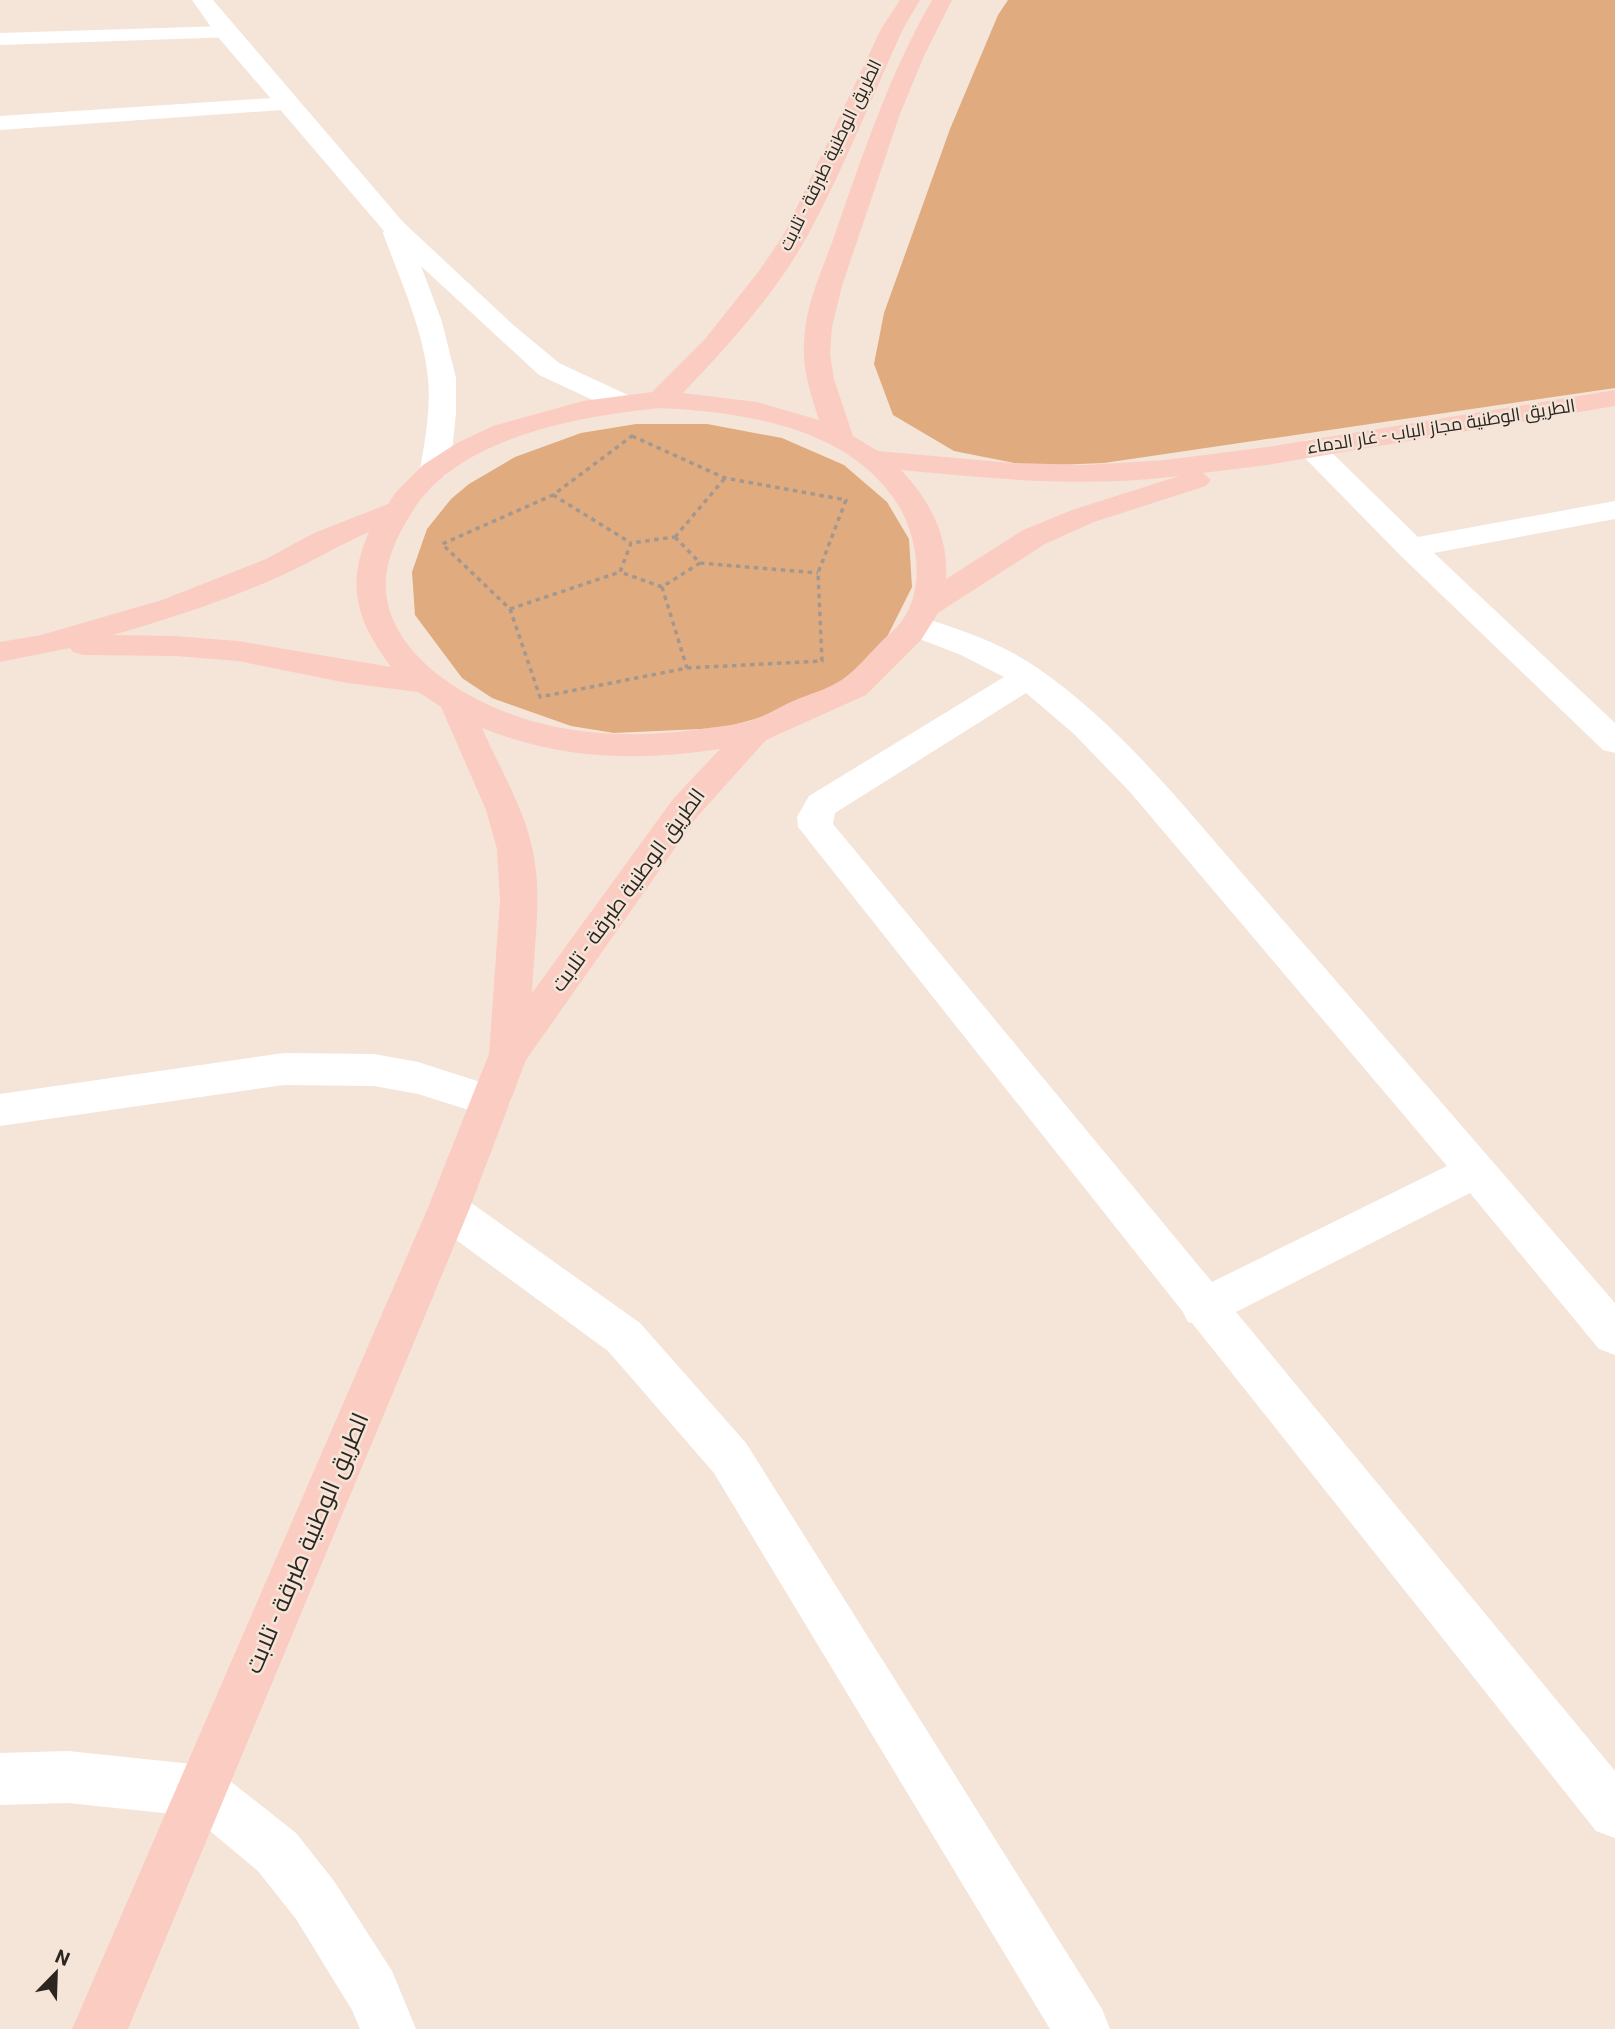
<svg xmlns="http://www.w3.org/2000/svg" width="1615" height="2029" font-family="Roboto,Cairo,sans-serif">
<rect width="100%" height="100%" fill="#f5e5d8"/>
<path fill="#e0ab7f" d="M1008,0H1615V388L1104,463L1030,466L954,451L893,415L874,364L884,313L950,129L998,15Z
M636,424H707L782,438L844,465L887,502L909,539L912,587L882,647L837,685L784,711L722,728L614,733L571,726L492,698L462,678L415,615L412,572L427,529L451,499L469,484L515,457L581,433Z"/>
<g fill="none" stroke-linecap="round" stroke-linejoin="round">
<path stroke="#a4988e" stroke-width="3.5" stroke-dasharray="4.5 4.5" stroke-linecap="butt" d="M632,436L725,478L846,500L818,573L822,661L687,668L540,697L510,609L442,544L553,495Z
M553,495L631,543
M675,537L725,478
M675,537L700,563L662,587L620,572L631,543Z
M700,563L818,573
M662,587L687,668
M510,609L620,572"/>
<path fill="#fff" fill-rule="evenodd" d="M226,26L234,27L237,32L234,37L0,45V33Z
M288,97L296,99L299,104L296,109L0,130V116Z
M1311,439L1321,442L1418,537L1615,501V519L1434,553L1615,723V753L1603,750L1400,555L1301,454L1297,448L1301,442Z
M915,616C956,627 1001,643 1036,667C1124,727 1192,817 1262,896C1380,1031 1497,1167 1615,1303V1355L1599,1349L1470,1193L1236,1312L1615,1771V1838L1596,1831L1192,1323L1188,1322L1183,1312L798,827L797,817L809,796L1004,677L961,655L904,633L899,626L904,619ZM1026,693L1074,734L1130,792L1447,1166L1212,1282L833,824L835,813Z
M284,1053L374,1054L418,1062L505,1090L511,1101L505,1112L491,1117L418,1094L374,1086L284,1085L0,1126V1094Z
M448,1192L463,1197L640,1323L746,1443L1102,2009L1110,2029H1050L714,1473L608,1351L433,1223L427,1210L433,1197Z
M68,1751L202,1765L220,1773L296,1833L334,1881L392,1971L416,2029H360L352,2010L296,1919L258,1871L192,1816L68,1803L0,1805V1753Z"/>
<path fill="#fff" fill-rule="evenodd" d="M192,0H213L403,222L511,323L559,363L630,396L634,402L630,408L620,410L610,408L539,375L421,266L442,322L456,378V413L450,470L445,476L435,479L425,476L420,470C425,440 431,409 428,378C423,328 400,280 383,233L384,231L218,37Z"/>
<path fill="#fbcdc2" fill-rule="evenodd" d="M900,0H920L903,29C872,97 844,168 809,233C777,292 729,345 683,393L757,402L819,420C811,395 802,369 804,343C805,303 824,267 836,231C864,151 890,73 932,0H952L924,56L900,114L842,286L832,327L830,354L834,379L853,436L878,451L1012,463L1085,465L1165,460L1267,447L1615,390V406L1267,465L1203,473L1211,480L1206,486L1094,522L1045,544L938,613L921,640L866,695L766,740L697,817L526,1060L469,1210L128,2029H72L427,1210L489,1054L500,900L497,849L486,810L441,707L418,692L347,683L238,661L175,656L84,655L73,652L70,648L0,662V642L41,635L162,600L266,559L314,533L388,504L396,492L423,465L457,443L493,426L583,401L652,392L705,339L759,271L784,234L881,29ZM660,408C743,412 850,427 898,505C918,537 926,590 901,622C896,629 888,635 882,641C869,654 857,669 843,679C827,690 809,694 793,701C778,708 764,717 749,721C736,725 722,726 709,728C657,736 604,737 552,726C488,713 393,665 386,592C384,561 398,534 414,509C461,436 581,416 660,408ZM901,470C994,479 1086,488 1179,476L1072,510L1023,530L946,579C949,537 930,500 901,470ZM369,532C345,586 357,621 391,667L238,641L175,636L113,635C172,618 231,599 287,573C315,560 341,544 369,532ZM482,728C559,759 639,762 720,749L673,799L532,993C534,946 543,893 532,847C523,806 499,767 482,728Z"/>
</g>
<g text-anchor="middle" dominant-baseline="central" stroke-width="5" stroke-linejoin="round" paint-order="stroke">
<g font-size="18" fill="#2c2621" stroke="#f5e5d8">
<text transform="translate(830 155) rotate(-64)">الطريق الوطنية طبرقة - تلابت</text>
<text transform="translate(1441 426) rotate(-9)">الطريق الوطنية مجاز الباب - غار الدماء</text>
</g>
<g font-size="21" fill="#2c2621" stroke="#f5e5d8">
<text transform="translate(628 890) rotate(-54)">الطريق الوطنية طبرقة - تلابت</text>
</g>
<g font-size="24" fill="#2c2621" stroke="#f5e5d8">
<text transform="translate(307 1543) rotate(-67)">الطريق الوطنية طبرقة - تلابت</text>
</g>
</g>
<g transform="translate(56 1973) rotate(23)" stroke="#f5e5d8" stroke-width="5" paint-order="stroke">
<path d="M0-5L12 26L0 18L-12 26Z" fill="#2c2621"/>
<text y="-10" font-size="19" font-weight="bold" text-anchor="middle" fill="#2c2621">N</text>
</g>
</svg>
